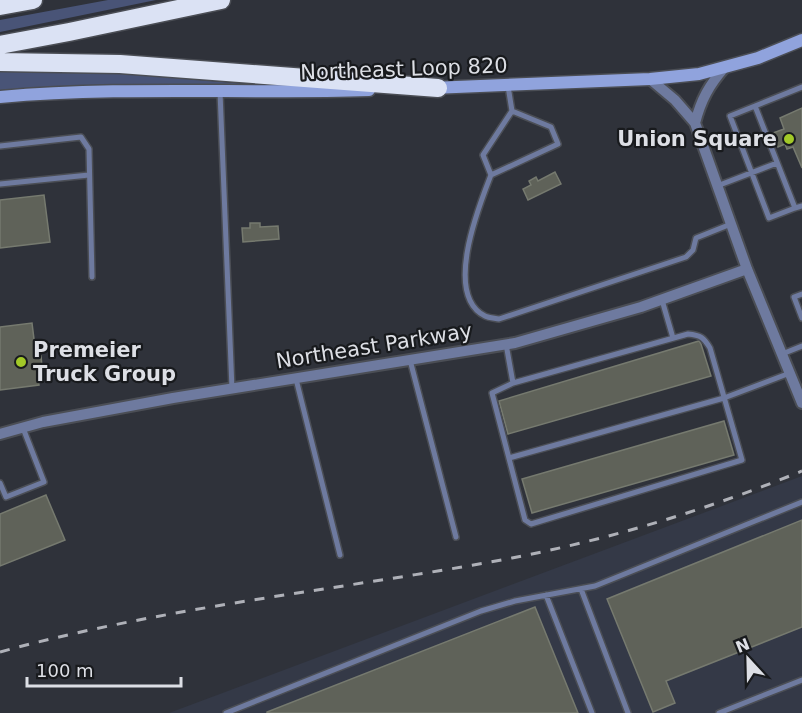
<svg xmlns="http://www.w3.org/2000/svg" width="802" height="713" font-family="'DejaVu Sans',sans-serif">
<rect width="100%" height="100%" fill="#2f323a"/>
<path fill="#343947" d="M802,476V713H169Z"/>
<path fill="#495477" d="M108,0H156L0,32V20Z
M0,69L90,71L260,85L76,86L0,90Z"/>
<path fill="#5f6259" stroke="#767a6f" stroke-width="1.5" d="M802,108V168L793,147L787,149L785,144L778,147L773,133L784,129L780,118Z
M555,172L561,184L528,200L523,189L531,185L529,181L536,177L538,181Z
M44,195L50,242L0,248V200Z
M250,223H260V227L278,226L279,239L243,242L242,228H250Z
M32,323L36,355L41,356L42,367L37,368L39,385L0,390V327Z
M699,341L701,344L711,376L508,434L499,401Z
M724,421L734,455L532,513L522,479Z
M46,495L65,540L0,566V514Z
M802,520V627L666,681L675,703L653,712L607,599Z
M535,607L578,713H267V712Z"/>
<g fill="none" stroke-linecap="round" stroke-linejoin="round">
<g stroke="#4b4e55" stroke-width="8">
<path id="service" d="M508,86L512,111L483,155L491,175C479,206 443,295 485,316C489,318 494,318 499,319L686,257L693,250L696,238L731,224
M802,87L755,106L795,208L802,206
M220,92L232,389
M755,106L730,116L769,218L795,208
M0,146L81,137L89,149L92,277
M491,175L558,144L551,127L512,111
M0,184L89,175
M717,186L777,163
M802,294L794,297L802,318
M662,300L673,338
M688,334C701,335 704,338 710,348L742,460L531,524L525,520L492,393L513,383Z
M506,344L513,383
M782,354L802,346
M410,360L456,537
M296,379L340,555
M509,458L724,398L790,373
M0,483L6,497L44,482L23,428
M581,589L628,713
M546,595L592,713
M226,713L481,611L515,601L595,586L802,502
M719,713L802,680"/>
</g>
<g stroke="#4b4e55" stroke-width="14">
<path id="minor" d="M650,79L675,100L695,123L747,269L802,403
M695,123C701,100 709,85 725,67
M0,434L43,422L173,398L515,343L641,307L747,269"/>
</g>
<g stroke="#4b4e55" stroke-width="15">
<path id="secondary" d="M432,88L650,79L699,74L758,58L802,40
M0,97C123,86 246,94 369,90"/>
</g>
<g stroke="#4b4e55" stroke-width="21">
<path id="motorway" d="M0,6L33,0
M0,45L69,32L221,0
M0,62L120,64L438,88"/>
</g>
<use href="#service" stroke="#6e7a9f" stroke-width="5"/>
<use href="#minor" stroke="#6e7a9f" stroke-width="10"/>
<use href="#secondary" stroke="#90a3dd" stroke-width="12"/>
<use href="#motorway" stroke="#dbe2f4" stroke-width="18"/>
<path stroke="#afb1b8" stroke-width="3" stroke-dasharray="10 10" stroke-linecap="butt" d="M0,652C167,606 341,590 512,558C611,539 709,509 802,471"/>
</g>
<g fill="#a2c928" stroke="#181a1d" stroke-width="2">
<circle cx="789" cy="139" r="6"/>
<circle cx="21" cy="362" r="6"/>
</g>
<g text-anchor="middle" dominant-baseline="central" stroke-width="4.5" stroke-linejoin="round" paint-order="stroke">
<g font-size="21" fill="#dddfe5" stroke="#181a1d">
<text transform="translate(404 69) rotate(-2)">Northeast Loop 820</text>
<text transform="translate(374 346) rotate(-9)">Northeast Parkway</text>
</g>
<g font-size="21" font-weight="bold" fill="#dddfe5" stroke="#181a1d" text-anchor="end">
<text x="777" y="139">Union Square</text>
<text x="33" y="350" text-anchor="start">Premeier<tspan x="33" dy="24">Truck Group</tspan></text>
</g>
</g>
<g transform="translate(748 659) rotate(338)" stroke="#181a1d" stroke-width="4.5" paint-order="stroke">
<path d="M0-4.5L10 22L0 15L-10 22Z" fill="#dddfe5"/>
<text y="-9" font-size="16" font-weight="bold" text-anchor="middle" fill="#dddfe5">N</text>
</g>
<path d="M27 677v9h154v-9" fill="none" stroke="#dddfe5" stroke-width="3"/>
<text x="36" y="677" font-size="18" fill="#dddfe5" stroke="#181a1d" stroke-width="4.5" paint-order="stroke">100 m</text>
</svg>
